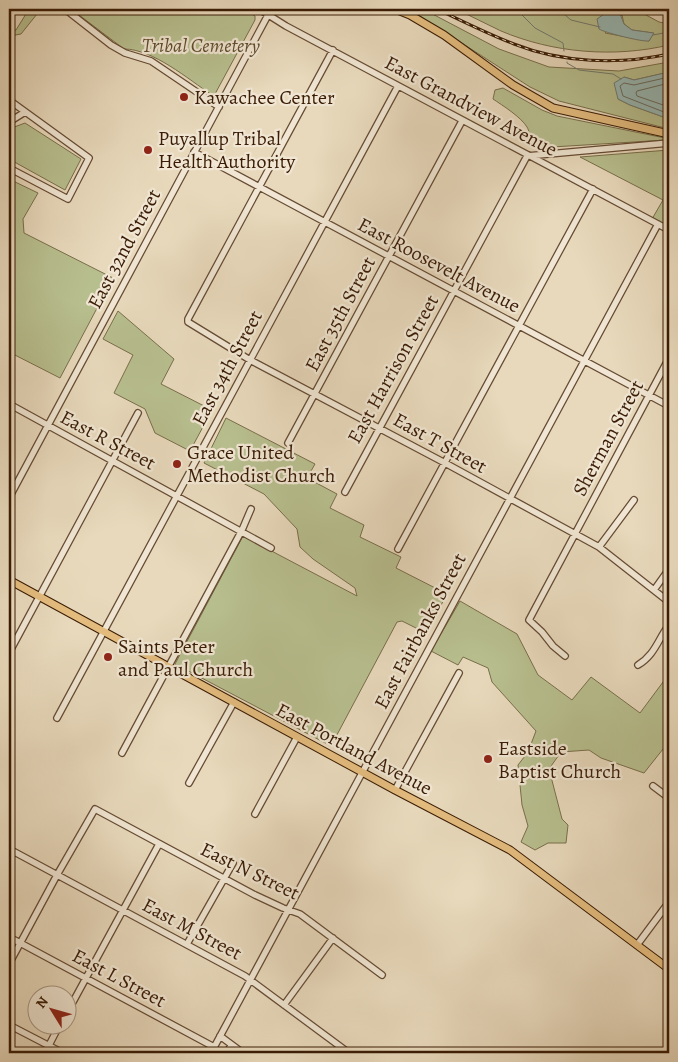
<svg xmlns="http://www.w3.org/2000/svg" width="678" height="1062" font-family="Alegreya,serif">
<rect width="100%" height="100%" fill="#e8d9bc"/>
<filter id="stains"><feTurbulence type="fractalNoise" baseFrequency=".004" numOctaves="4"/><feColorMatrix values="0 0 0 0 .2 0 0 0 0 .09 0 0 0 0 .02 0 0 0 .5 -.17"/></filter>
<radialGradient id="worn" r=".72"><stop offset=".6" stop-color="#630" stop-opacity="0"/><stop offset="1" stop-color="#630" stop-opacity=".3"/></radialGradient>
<path fill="#b8bf8f" stroke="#796e4a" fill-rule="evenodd" d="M29,9H41L21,34L10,36L9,38V31L16,30Z
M71,9H245L255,16V20L215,94L212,95C188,79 153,49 124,49Z
M409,9H423L499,49L549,67L619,71L669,62V72L634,80L624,77L618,99L630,105L669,119V129L559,101L530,87Z
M456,9H635L659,22L669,24V45C614,58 553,53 501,31C486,24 471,16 456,9ZM622,15L624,24L632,30L653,33L649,41L605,33Z
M503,88L542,110L557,116L665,138L666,140L536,148C525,137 532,136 527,127C521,117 502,105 493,99L495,90Z
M25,123L81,159L65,190L9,159V129Z
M669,150V228L652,219L663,200L580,157Z
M9,179L38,193L23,219L24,233L113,278L60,378L9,352Z
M118,311L174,359L161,384L212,410L190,451L155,433L145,409L114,393L133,355L103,339Z
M226,418L315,464L307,478L337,494L330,508L364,525L360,537L401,557L396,568L447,594L431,624L426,621L420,630L402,621L397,622L331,746L175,664L243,536L357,596L355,588L313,559L300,547L297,529L264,494L204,463Z
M460,601L517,634L538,675L572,700L591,677L640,713L666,678L669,680V746L667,744L644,773L601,758L589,750L561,752L549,769L562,819L568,825L566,843H548L535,850L521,842L528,826L522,805L518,765L528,752L536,731L492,682L488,668L463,657L458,665L431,651Z"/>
<path fill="#98b9b6" stroke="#727a6f" d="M619,11L624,24L632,30L654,33L649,41C642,42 606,33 599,29L597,19L607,12Z
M669,72V119L630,105L618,99L614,83L624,77L634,80Z"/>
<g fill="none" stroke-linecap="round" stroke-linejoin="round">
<path stroke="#696a5e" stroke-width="1" d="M669,77L634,85L624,83L620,86L623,96L669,114
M669,83L637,91L636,93L637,96L669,107"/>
<path stroke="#727a6f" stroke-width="1" d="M516,9L535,28L563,43L564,51
M558,9L571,20L600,27
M653,35L669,32
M567,62V63L579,70L613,74L621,79"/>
<g stroke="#664b33" stroke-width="8">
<path id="minor" d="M65,9L111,45L125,53L151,61L219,107
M259,9L286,26L669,230
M333,50L188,319V322L250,360L445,463L599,547L669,602
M9,100L89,158L68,199L9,168
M9,122L25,112
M194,152L669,406
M9,404L271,548
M288,443L462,121
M345,492L527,156L669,143
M9,498L268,15
M599,547L634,500
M398,549L593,189
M654,590L669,569
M9,653L138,413
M565,656L553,646L542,632L529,620L669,358
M638,665C655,655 658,639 669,625
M57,718L398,86
M122,753L242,530L251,509
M189,783L234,702
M653,786L669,798
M395,790L459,673
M255,814L297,737
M9,849L245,976L349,1053
M9,937L214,1047
M187,944L233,863
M637,945L669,902
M9,964L57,875L95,809L255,895L283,908L300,914L382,975
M284,1005L333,938
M68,1011L159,844
M9,1025L63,1053
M220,1036L243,1053
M45,1053L60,1024
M211,1053L658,224
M226,1053L232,1045"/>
</g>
<g stroke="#3a1c05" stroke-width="9">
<path id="major" d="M395,9L410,15L444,35L513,85L553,108L669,134
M9,580L395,790L510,850L669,969"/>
</g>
<use href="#minor" stroke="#f0e6d3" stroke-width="5.5"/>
<use href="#major" stroke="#e4bc7e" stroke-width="7"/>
<g stroke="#3a1c05" stroke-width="3">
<path id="rail" d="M437,9C462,21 488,34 514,44C562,63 619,65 669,54"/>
</g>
<use href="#rail" stroke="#f0e6d3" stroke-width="1" stroke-dasharray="4" stroke-linecap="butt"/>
</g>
<g fill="#8f2418" stroke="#f0e6d3" stroke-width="2">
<circle cx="184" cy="97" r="5"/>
<circle cx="148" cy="150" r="5"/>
<circle cx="177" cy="464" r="5"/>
<circle cx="108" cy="657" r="5"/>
<circle cx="488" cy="759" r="5"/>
</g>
<g text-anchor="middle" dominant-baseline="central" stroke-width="4.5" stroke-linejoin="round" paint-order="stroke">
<g font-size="20" font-style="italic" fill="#604d2e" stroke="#f0e6d3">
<text x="201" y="45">Tribal Cemetery</text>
</g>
<g font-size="20" fill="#3a1c05" stroke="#f0e6d3" text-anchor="start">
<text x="194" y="97">Kawachee Center</text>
<text x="158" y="138">Puyallup Tribal<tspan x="158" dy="23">Health Authority</tspan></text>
<text x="187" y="452">Grace United<tspan x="187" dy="23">Methodist Church</tspan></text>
<text x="118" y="646">Saints Peter<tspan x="118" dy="23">and Paul Church</tspan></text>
<text x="498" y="748">Eastside<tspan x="498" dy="23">Baptist Church</tspan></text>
</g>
<g font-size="20" fill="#3a1c05" stroke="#f0e6d3">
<text transform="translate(471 106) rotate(28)">East Grandview Avenue</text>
<text transform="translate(124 249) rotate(-62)">East 32nd Street</text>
<text transform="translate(439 265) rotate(28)">East Roosevelt Avenue</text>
<text transform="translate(340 314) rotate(-62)">East 35th Street</text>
<text transform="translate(227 368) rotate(-62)">East 34th Street</text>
<text transform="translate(393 369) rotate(-61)">East Harrison Street</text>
<text transform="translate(608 438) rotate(-62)">Sherman Street</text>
<text transform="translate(108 440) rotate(28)">East R Street</text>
<text transform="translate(440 443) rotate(29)">East T Street</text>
<text transform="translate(420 631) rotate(-62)">East Fairbanks Street</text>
<text transform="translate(354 749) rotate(28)">East Portland Avenue</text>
<text transform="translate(250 871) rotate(26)">East N Street</text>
<text transform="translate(192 929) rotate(28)">East M Street</text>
<text transform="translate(119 978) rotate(28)">East L Street</text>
</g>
</g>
<rect width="678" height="1062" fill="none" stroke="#e8d9bc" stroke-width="30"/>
<rect x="10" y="10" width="658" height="1042" fill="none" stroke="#3a1c05" stroke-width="2.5"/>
<rect x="15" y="15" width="648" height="1032" fill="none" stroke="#3a1c05"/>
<g transform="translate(52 1010) rotate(307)"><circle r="24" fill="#f0e6d3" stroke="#a79581"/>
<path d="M0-4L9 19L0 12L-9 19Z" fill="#8f2418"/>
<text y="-8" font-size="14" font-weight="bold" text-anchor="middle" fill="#3a1c05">N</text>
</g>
<rect width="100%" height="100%" filter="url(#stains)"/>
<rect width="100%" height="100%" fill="url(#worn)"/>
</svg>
